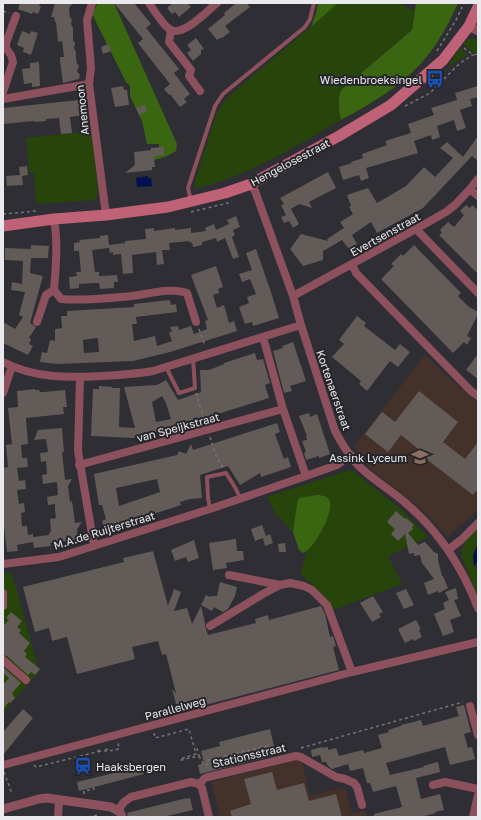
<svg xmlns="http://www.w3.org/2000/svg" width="481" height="820" font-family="'Golos Text',sans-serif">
<rect width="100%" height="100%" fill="#2f2e34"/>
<path fill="#44322a" d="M425,355L441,371L478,403V509L448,537L420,508L369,468L354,446Z
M301,759L310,796L345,787L352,813L365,811L366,817H220L211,782Z"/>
<path fill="#27450b" d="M338,3H399L414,11L412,30L403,37L341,90L338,104L341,120C295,147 247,176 195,189L194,184L216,115L226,99Z
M478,38V52L474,53L463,44L467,40Z
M460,48L468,55L447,67Z
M92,131L98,191L96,200L36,204L34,173H29L26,138Z
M350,470L353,471L402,510L428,537L388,556L402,584L333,610L325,597L301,574L300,575L307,551L317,540L324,525V495L312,496L297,503L293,533L276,514L267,497Z
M478,528V544L473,555V561L478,576V598L462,557C460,544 470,537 478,528Z
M12,573L39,671L3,713V574Z"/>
<path fill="#3a6511" d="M98,3H114L177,144L176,151L165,157L154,160L153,152H159V144H147L142,121L130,96V86L126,82L92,14Z
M318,3H338L311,27L316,13Z
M416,3H458C452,16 446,29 438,41C415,78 378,100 341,120C339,110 337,101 341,90L412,30Z
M317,495C322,495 329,496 330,502C333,513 314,550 303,553L299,550L293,532L297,503L299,498Z"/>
<path fill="#021052" d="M148,176V178H151L152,186L137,187L136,178Z
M478,544V562L474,566L473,555Z"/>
<path fill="#625b58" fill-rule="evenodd" d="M20,3H40L39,6L41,7L38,14L33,12L32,14L18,9Z
M55,3H73L69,8L70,18L72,19L71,24L73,28V40L75,43L74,48L76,52V58L77,64L79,66L77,71L80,75L79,79L63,83L60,61V57H64L62,41L58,42L56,22H55L54,17H51Z
M114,3H134L151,24L146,28L179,69L174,73L190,94L184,99L187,102L180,107L170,94L169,95L164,89L170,84L138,43L143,39Z
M173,3H187L191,7L179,17L175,12L172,14L167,8Z
M236,3H246L250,7L225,26L230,32L222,38H220L217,40L208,29L225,15L224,13Z
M22,31L30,34L31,31L38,33L31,55L23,52L24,48L17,45Z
M196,38L204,49L201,50V54L193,61L187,53L191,50L187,45Z
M109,44L111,51L103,54L101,47Z
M39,62L40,86L32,87V83L24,84L22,69L30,68V63Z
M123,86L124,90H127L129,105L115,107L111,88Z
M478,86V97L470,99L472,106L460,110L466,128L457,131L454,120L437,126L440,137L432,140L431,135L414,141L418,153L366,168L369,178L361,181L359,175L343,180L339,167L352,163L351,162L363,158L362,154L387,145L385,141L411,133L408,124L434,115L431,108L457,100L455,93Z
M79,100L80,108H83L84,115L70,117L72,133L61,134L59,118L46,119V121L35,122L34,121L3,124V108Z
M145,105L147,111L139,115L136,108Z
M478,136V161L472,156L423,208L377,233L371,222L352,235L357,244L349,249L342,240L323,251V260L303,266L290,249L301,234L328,241L327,239L344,228L340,222L353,214L349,207L351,206L347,195L368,188L377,203L406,186L424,167L435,177L453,158L440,148L447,142L463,157Z
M164,147V155L154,156L155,167H152V170L125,173L135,165L134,152L151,150V148Z
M27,166L28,175L22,176L23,185L7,186L6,176L20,175L19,167Z
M328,172L336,188L309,202L312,208L299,204L291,209L299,224L293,228L289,221L284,223L281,217L286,215L281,205L284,204L280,198Z
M466,205L470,208L472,205L478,210V274L439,235L442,233L440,230L448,222L454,227L464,215L460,211Z
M236,216L240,227L233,230L235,235L232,237L239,257L233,259L225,238L217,242L216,238L202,242V245L193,247L192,242L190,243L189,241L169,243L170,250H162L164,264L157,265L156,252L132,255L133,273L123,274L121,254L113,255V252L110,253L109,248L92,250L95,272H99V276L117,275L118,282H114V288L100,289L99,283H95L79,284V288L70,289L69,277L77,276L76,272H81L79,251H74V243L80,242L79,240L100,238V236L108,235L109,245L125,243V241L146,239L145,229L154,228V231L175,228V230L191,228V233L206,231L205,228L214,224L216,230L229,224L227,220Z
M31,245L49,246L48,258H31L30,273L43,276L30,323L36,327L29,338L31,339L29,344L33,346L28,355L3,343V322L15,329L23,317L19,315L25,292L11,290L12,282L22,284L23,261L5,260V248L31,249Z
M414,245L461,293L458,296L469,307L478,312V314L467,336L471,338L467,345L464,342L453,353L381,279L394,266L391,264L401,254L403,256Z
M256,249L271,292L279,318L253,326L252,322L245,324L239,307L249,303L247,297L256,294L250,279L242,282L239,274L252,270L246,253Z
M216,266L223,287L218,289L219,293L213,295L217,308L224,305L229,323L234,321L237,331L170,352L133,361L57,364L40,362L42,352L47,353L50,340L55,341V329L62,328L61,316H67V311L134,307V304L170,300L171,305L176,304L177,312L136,317L137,324H132L134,341L155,336L157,346L172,341L169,333L172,331L170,327L178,326L179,330L191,326L194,334L207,329L205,321L208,320L191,275ZM97,338L98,339L99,352L84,353L83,340Z
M357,316L366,323L364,326L395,350L400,344L410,352L398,367L390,361L367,391L359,384L361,381L332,357L344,344L339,340Z
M293,342L306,381L290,386L292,391L284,393L273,351L283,348L282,346Z
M255,353L257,360L263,359L270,383L265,385L269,398L189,423L190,425L181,428V426L133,438L91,436L93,389H99V386L112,387V388H120L119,427L135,428L124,387L157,385L166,380L178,400L201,392L200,370H209L224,364V363ZM162,396L166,403L171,419L156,422L152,402Z
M478,354V379L466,370Z
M35,389V390H39L40,392H44L65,390L67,407H63L64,414L26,418L28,444L21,445L22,458H27L28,467L17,468L19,481L25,480L26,489L17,490L19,504L24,503L25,512L21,513L22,526H27L28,535L33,534V537L49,535V533L51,532L50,519L56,518L55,511V504L48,505L47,497L58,495L57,482L43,484L42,475L47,474L46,461L41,462L40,453L48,452L46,439L34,440L38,430L62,428L64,452H62L65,480L72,479L68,486L70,502L72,501L75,523L82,522L77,529L78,540H73L74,544L66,545V541L50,543L51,546L34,548L33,542L17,545L18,551L7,552L3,518V468L8,467L6,445L12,444L8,408L18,407L17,391Z
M419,391L458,422L443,442L465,459L478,442V489L473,495L425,458L427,456L401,435L388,452L365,434L382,412L395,422Z
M309,413L310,417L317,414L330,454L319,458V456L306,460L304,453L306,452L302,441L307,440L306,436H307L299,416Z
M277,423L280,432L275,434L284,459L288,457L291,467L261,477L260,473L240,485L228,466L200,475L202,498L190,499L180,502L181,505L120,525V527L107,532L105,530L102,521L106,519L102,505H99L94,474L177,455L179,451L186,454L191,444L193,450ZM157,479L160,492L119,506L116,488Z
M396,511L405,519L406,518L414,525L412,527L413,529L408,533L418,545L425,542L434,552L438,554V560L442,576H443L448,588L439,593L438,591L428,595L424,583L434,579L422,563L420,555L414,556V553L409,554L405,534L398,541L391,534L395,529L387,522Z
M262,525L266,536L270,534L273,543L265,546L263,538L255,541L251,529Z
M236,539L237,551H243L244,560L226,563L227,568L213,570L209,543Z
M194,540L199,558L188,562L186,557L175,561L171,550Z
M285,543L286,552H279L278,544Z
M153,551L168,606L174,589L181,592L174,611L187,608L192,624L201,606L205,623V626L208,635L256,623L255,619L268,615L269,620L321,606L325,614L330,637L333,636L336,646L333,647L339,670L178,712L172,689L176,693L166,654L162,655L158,641L132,647L135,659L77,674L67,637L52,641L49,628L35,632L23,587L124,562L123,558Z
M220,582L237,587L235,596L228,609L223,612L214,607L212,611L201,605L206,595L210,597L211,596H217Z
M456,588L458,599L454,600L461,616L450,620L454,632L443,636L434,614L445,609L443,603L449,600L445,592Z
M406,589L414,605L404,609L396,593Z
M373,596L383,612L379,614L381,617L372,622L360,603Z
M11,612L22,621L17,627L21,630L19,633L30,643L24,651L27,654L25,657L40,669L35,675L31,672L28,675L7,656L3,655V626L9,620L6,618Z
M416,620L421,629L419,630L422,637L414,641L413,639L405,643L398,629Z
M4,668L21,683L12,693L15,698L10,703L9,702L3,709V685L9,678L3,673Z
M464,705L471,732L464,734L468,748L472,747L475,759L450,765L445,747L386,763L390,775L424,767L423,766L438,762L440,772L416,778L421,799L440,794L444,810L435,812L436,813L421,817H374V814L402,807L396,786L373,792L370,783H367L363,768L350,771L348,764L332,769L328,766L326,762H322L320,755L312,757L311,750L322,747V748L328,747V750L336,748L339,756L363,750L364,753L382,748L378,735L389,732L388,730L401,726V725L421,720L423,726L459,716L456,707Z
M23,709L33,718L3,755V732Z
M270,729L276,755L200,774L198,765L204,763L201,751L220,746L219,742Z
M143,766L144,774L79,791L77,782Z
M272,772L277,790L304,783L309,801L336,794L342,817H232L230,811L251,804L244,779Z
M187,798V799L190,798L193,810L163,817H128L127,813Z"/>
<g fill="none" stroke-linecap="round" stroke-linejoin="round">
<path stroke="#757479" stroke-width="1.5" stroke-dasharray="3 3" stroke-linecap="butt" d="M3,11L9,13
M464,48L473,55L478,54
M437,51L456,20L464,3
M405,106L430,93L460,63L473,55
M191,212L232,202
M3,214L37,211
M199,329L205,346
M196,393L205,422
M210,437L215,453L223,468
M154,733L155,738L189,729L196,754L180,759L181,760L199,756L196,745
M301,748L463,702
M105,750L110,748
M98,752C106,750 112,751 119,749L118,742
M199,756L204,765L209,764L208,760L271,745
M34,765L36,767L97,752L101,748
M4,772L12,794
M84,794V791L94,789L93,787
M88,817L97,815"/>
<path stroke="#8c515d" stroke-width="4" d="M191,201L188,188L215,106L223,94L305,27L310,19L314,3
M166,367L179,393L195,388L193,358
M210,509L208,498L207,477L226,473L236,489L240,498"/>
<path stroke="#8c515d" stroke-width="8" d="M92,3L87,20L91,68L89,84L106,215
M149,3C154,10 163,26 171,30C184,36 207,11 217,3
M171,30L169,42L191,70L189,76L200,91
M3,92L13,62L11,55L6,48V43L16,16
M3,99L89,84
M251,184L255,191L293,296L301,325L335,431C342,444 350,458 361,468C376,482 394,492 409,506C441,534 463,569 478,608
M470,189L478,196
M416,229L478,293
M352,264L356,273L471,391L478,396
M54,290L61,299C85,301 109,298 132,296C149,294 172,287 187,293L196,322
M293,296L416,229L446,212L455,205L470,189L478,179
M37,322L46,295L54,290C56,266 58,242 54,219
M263,337L283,409L306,476
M3,362C34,378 67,378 102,376C119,375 136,374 153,371L301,325
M80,377L78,451L94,546
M3,393L12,366
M79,465L283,409
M448,550L461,540L478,523
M3,564L59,557L210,509L306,476L337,465L351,455
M229,575L280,585
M3,593V606
M210,626L263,594L280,585L290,583L304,586L312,590L327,605L352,672
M3,660L26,680
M470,706L478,735
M3,765L352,672L478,642
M199,784L205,778L208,777L296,756L301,757L336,777L345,779L354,783L357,787L362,805
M199,784L202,788L209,817
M433,785L445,782L478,789
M118,810L124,802L131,797L191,782L199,784
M58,817L59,800
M473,817L478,795"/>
<path stroke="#8c515d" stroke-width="9" d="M469,26L478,31
M3,809L39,799L47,798L111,807L120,812L122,817"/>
<path stroke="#bf6177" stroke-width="11" d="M3,226L54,219L106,215L168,207L225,193L251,184L339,136L391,105L443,60L469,26L478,7"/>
</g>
<defs>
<g id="bus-bare" transform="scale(1.38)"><path d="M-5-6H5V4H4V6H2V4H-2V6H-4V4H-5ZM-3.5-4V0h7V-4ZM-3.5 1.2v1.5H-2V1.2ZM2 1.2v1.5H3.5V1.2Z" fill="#1a4fb4" stroke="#25252a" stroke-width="2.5" paint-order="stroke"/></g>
<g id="school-bare" transform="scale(1.38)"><path d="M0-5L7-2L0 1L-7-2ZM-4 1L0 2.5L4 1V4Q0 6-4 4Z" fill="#8d6e63" stroke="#25252a" stroke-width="2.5" paint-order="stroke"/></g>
<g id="station-bare" transform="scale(1.38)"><path d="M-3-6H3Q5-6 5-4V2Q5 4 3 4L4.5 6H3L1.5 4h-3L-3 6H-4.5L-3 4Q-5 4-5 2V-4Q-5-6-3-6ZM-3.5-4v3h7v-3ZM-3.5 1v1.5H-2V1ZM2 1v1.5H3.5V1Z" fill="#1a4fb4" stroke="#25252a" stroke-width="2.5" paint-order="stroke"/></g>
</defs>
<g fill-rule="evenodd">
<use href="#bus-bare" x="435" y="79"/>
<use href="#school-bare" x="420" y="457"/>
<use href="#station-bare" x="83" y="766"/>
</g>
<g text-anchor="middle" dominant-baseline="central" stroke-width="4" stroke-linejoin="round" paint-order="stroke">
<g font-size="11" fill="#eaeaee" stroke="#25252a" text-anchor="end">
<text x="422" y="79">Wiedenbroeksingel</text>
<text x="407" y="457">Assink Lyceum</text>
<text x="96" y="766" text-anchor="start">Haaksbergen</text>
</g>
<g font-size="11" fill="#eaeaee" stroke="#25252a">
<text transform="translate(82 110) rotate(-96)">Anemoon</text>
<text transform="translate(290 162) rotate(-28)">Hengelosestraat</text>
<text transform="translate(385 234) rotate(-29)">Evertsenstraat</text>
<text transform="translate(334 390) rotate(71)">Kortenaerstraat</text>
<text transform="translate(178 427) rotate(-15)">van Speijkstraat</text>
<text transform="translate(104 530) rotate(-17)">M.A.de Ruijterstraat</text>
<text transform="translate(175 708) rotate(-15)">Parallelweg</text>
<text transform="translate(249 755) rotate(-13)">Stationsstraat</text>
</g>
</g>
<rect width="481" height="820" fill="none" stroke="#eaeaee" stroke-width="8"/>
</svg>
